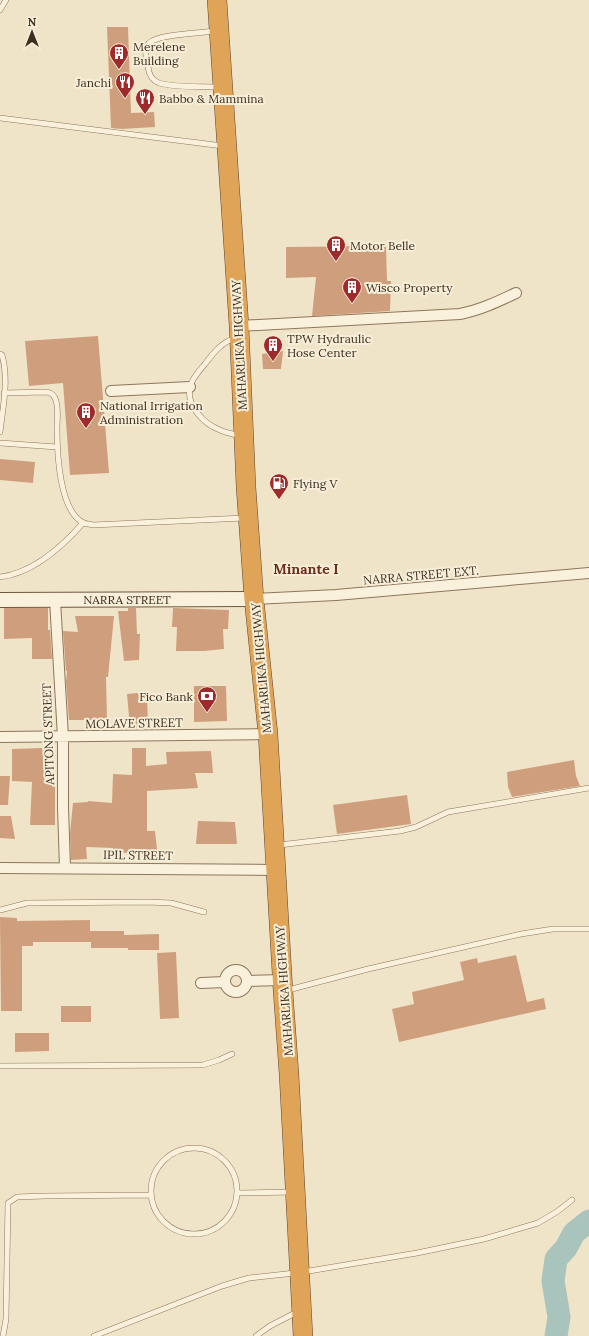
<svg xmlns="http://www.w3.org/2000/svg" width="589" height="1336" font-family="Lora,serif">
<rect width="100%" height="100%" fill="#f0e4c8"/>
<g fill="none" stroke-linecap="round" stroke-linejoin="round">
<path stroke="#a9c4bc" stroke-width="23" d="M556,1336L559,1317L553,1281L556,1259L566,1248L574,1233L589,1221"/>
</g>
<path fill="#cf9f7d" d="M107,27H128L131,113L154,112L155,127L122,129L111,128Z
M386,246L387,281H391L390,311L312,316L316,277L286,278V247Z
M98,336L109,473L70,475L63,383L29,386L25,341Z
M283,351L281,369H263L262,354Z
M0,459L35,462L33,483L0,480Z
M4,608H48V630H50L52,659H32V638L4,639Z
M128,608H136L137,634H140L139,660L124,661L118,611H128Z
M173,608L229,610L228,629H223L224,649L204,651H176L177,627H172Z
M75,616H114L108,677H106L107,720H69L66,682L67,671H66L63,631L78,632Z
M194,686H226L227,721L194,722Z
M147,692L148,728H130L127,694Z
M42,748L47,783L55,782V825H30L32,782L12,781V749Z
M132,748H146V766L167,764L166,752L211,751L213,773H195L198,788L147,791V831H155L158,858L145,859V854L113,852V848L86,847L87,859L71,860L70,833L73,803L88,802V801L112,803L113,774L132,775Z
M574,760L576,776L580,786L512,797L508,787L507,772Z
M0,776H10L8,805H0Z
M407,795L411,824L337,834L333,805Z
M0,816H11L15,839L0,838Z
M198,821L235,822L237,844H196Z
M0,917L17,918V921L90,920V931H124V935L159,934V950H128V948H91V942H33V946H22V1011H1Z
M176,952L179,1018L160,1019L157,953Z
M516,955L527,1002L544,998L546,1009L399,1042L392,1009L414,1004L412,992L464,980L460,962L477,958L478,963Z
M61,1006H91V1022H61Z
M15,1033H49V1051L15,1052Z"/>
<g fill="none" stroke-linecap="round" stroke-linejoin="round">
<g stroke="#8d765c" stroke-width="6">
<path id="lane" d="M0,10L6,0
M215,31C201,33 158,34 149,43C144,49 146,60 148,67C149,74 151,80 159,83C175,88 202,86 220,87
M0,118L223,146
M235,338C221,343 214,352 205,364C200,370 192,378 190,387C186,406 204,424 220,430C226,433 234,434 241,436
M0,354L2,355C9,379 3,407 0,432
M4,393L45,392C50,392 53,394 55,398C59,406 57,419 57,428C57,451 59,512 84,523C86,524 90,524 93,525L244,518
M0,443L57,447
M0,577C34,573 62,547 83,523
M279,845L400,831L416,827L448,812L589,788
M0,910L27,903L147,902L171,903L204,912
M288,990L368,969L521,934L553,929H589
M0,1066L203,1065L219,1060L232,1054
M151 1191a43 43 0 1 1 86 0a43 43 0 1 1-86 0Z
M238,1193L293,1192
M303,1272L417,1253L484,1239L538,1223L558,1211L572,1200
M3,1336L6,1319L8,1203L17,1197L44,1196L151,1195
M94,1336L222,1286L249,1278L295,1273
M256,1336L270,1326L299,1311"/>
</g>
<g stroke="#8d765c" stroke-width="12">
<path id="street" d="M239,326L460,314C480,310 497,302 516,293
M111,391L190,387
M254,599L336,595L589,573
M55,600L63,737V807L65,868
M0,737L268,734
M0,868L276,870
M225 981a11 11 0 1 1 22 0a11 11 0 1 1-22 0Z
M248,981L282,980
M201,983L225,982"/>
</g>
<g stroke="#6f573f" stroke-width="16">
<path id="secondary" d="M0,600L254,599"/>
</g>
<g stroke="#5b4430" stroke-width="20">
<path id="highway" d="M217,0L239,326L246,487L254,599L268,734L283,991L289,1074L303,1336"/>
</g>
<use href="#lane" stroke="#faf1dc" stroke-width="5"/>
<use href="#street" stroke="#faf1dc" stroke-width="10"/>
<use href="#secondary" stroke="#faf1dc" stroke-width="14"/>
<use href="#highway" stroke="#e0a458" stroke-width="19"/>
</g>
<defs>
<g id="building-pin" transform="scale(1)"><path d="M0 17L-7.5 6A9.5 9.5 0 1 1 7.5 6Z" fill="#9e2a2b" stroke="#f7eed8"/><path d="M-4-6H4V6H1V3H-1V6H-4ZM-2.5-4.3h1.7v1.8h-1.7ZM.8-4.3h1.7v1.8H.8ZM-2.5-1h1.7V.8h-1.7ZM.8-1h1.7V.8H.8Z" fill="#fff"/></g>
<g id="restaurant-pin" transform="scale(1)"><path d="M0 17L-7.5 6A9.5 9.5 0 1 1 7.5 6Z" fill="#9e2a2b" stroke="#f7eed8"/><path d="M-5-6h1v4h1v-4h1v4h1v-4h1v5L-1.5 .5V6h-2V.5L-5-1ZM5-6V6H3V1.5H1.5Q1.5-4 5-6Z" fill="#fff"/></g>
<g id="fuel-pin" transform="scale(1)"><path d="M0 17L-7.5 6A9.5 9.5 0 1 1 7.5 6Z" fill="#9e2a2b" stroke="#f7eed8"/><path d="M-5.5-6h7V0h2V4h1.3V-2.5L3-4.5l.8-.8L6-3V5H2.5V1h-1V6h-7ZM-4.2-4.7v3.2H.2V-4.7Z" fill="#fff"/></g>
<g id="bank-pin" transform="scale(1)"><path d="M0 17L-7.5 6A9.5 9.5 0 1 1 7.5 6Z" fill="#9e2a2b" stroke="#f7eed8"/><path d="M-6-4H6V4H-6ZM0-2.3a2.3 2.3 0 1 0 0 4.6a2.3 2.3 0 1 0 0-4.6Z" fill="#fff"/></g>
</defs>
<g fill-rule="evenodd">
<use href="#building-pin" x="119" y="53"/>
<use href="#restaurant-pin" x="125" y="82"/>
<use href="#restaurant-pin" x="145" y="98"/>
<use href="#building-pin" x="336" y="245"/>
<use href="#building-pin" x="352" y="287"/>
<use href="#building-pin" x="273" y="345"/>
<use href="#building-pin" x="86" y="412"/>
<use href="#fuel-pin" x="279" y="483"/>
<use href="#bank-pin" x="207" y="696"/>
</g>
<g text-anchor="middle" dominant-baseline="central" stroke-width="4" stroke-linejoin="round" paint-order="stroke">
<g font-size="12" fill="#3d2e20" stroke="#f7eed8" text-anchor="start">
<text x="133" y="46">Merelene<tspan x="133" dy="14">Building</tspan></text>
<text x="111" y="82" text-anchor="end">Janchi</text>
<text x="159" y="98">Babbo &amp; Mammina</text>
<text x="350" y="245">Motor Belle</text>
<text x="366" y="287">Wisco Property</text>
<text x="287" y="338">TPW Hydraulic<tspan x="287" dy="14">Hose Center</tspan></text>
<text x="100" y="405">National Irrigation<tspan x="100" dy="14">Administration</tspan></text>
<text x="293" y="483">Flying V</text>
<text x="193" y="696" text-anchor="end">Fico Bank</text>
</g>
<g font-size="12" fill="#3d2e20" stroke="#f7eed8">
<text transform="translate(239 345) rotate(-93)">MAHARLIKA HIGHWAY</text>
<text transform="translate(421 575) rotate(-5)">NARRA STREET EXT.</text>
<text x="127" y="599">NARRA STREET</text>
<text transform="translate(261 668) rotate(-95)">MAHARLIKA HIGHWAY</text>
<text transform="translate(134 723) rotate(-1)">MOLAVE STREET</text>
<text transform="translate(48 734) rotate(-92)">APITONG STREET</text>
<text transform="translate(138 855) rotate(1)">IPIL STREET</text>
<text transform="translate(284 991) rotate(-94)">MAHARLIKA HIGHWAY</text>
</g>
<g font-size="14" font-weight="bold" fill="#6b2e1e" stroke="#f7eed8">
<text x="306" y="569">Minante I</text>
</g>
</g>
<g transform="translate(32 32)" stroke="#f7eed8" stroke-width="3" paint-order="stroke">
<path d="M0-3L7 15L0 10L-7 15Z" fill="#3d2e20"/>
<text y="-6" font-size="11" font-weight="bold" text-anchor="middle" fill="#3d2e20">N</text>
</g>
</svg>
